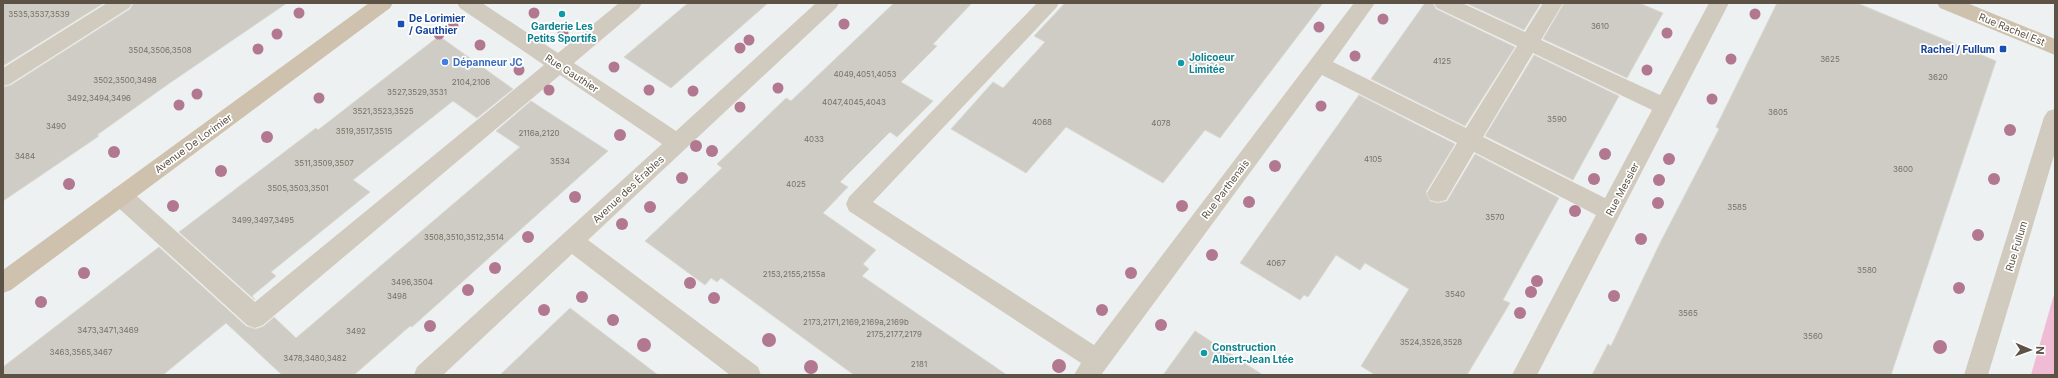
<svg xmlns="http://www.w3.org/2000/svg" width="2058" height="378" font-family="Inter,sans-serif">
<rect width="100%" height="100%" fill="#eef1f1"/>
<path fill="#f0bbd5" d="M2055,291V375H2031Z"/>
<path fill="#ceccc5" stroke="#dad9d2" d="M3,3H104L3,66Z
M133,3H287L164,87L97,135L99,136L3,201V87L11,85L130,9Z
M688,3H768L671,88L624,57Z
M894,3H972L933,44L937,46L901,82L933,101L897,137L890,132L840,182L848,187L823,213L876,250L863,264L869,269L862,276L1007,375H854L721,278L717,282L711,278L705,285L645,241L722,168L717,164L757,126L786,98L791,101Z
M1065,3H1323L1220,138L1205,130L1163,183L1066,127L1026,173L951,129L993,82L1003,88L1045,42L1034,36Z
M1425,3H1433L1436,9L1515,47L1465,126L1371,79Z
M1466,3H1541L1524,30Z
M1564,3H1639L1663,13L1627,78L1543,39Z
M1777,3H1857L1996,61L1891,375H1592L1608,344L1611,346L1660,243L1719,129L1716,127Z
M439,36L513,89L477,118L453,101L353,180L370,192L271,272L276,276L252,296L255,300L179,232L316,128L318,130Z
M1534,55L1619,96L1573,180L1485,136Z
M1359,95L1455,144L1426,192L1430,201L1438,203L1447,201L1475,154L1559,198L1503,300L1510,303L1467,375H1375L1361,366L1409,289L1365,263L1360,270L1336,255L1308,297L1304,295L1300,300L1240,263Z
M531,101L608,151L412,327L410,326L354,375H282L226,323L163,375H3V367L159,247L246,326L256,329L264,326L274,317L296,338L520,147L496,131Z
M570,308L658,375H500Z
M1195,331L1263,375H1163Z"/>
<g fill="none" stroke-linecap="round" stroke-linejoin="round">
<path fill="#d1cabe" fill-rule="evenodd" d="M107,3H132L129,8L10,84L3,86V68Z
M457,3H482L558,53L619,3H642L639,8L574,63L676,131L816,3H839L836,8L588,240L758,367L761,375H730L572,254L443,375H414L417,367L662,144L560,75L263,325L255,328L247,325L113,203L110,196L113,189L121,187L129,189L255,302L544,65L460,8Z
M1037,3H1059L1056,8L873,202L1094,345L1354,3H1375L1333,62L1466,128L1517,46L1437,8L1434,3H1462L1525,32L1543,3H1563L1541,40L1660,95L1709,3H1729L1537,375H1512L1596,215L1474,152L1446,200L1438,202L1430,200L1427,193L1457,143L1322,75L1101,375H1074L1081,363L849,211L846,204L849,197ZM1533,53L1652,110L1605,198L1483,137Z
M2055,109V152L1988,375H1964L2044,117L2048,111Z"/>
<path fill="#cec1ad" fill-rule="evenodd" d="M369,3H393L390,8L11,290L3,293V270Z
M1937,3H1967L2055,39V55L1940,8Z"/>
</g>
<g fill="#b2788f">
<circle cx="299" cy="13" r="5.5"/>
<circle cx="534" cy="13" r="5.5"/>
<circle cx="1755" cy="14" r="5.5"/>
<circle cx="1383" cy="19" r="5.5"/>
<circle cx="844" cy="24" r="5.5"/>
<circle cx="453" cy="26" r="5.5"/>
<circle cx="1319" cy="27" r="5.5"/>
<circle cx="563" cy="33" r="5.5"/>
<circle cx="1667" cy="33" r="5.5"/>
<circle cx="277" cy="34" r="5.5"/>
<circle cx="439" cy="34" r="5.5"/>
<circle cx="749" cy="40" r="5.5"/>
<circle cx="480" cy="45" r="5.5"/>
<circle cx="740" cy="48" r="5.5"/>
<circle cx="258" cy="49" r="5.5"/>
<circle cx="1355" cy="56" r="5.5"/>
<circle cx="1731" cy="59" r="5.5"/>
<circle cx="614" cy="67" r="5.5"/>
<circle cx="519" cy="70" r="5.5"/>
<circle cx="1647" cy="70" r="5.5"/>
<circle cx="778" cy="88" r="5.5"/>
<circle cx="549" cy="90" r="5.5"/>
<circle cx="649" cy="90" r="5.5"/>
<circle cx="693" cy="91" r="5.5"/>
<circle cx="197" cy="94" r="5.5"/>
<circle cx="319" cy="98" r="5.5"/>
<circle cx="1712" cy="99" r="5.5"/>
<circle cx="179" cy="105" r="5.5"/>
<circle cx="1321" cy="106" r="5.5"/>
<circle cx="740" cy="107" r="5.5"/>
<circle cx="2010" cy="130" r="6"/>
<circle cx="620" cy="135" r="6"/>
<circle cx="267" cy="137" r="6"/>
<circle cx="696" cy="146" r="6"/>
<circle cx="712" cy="151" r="6"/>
<circle cx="114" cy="152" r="6"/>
<circle cx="1605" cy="154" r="6"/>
<circle cx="1669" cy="159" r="6"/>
<circle cx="1275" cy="166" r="6"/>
<circle cx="221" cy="171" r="6"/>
<circle cx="682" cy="178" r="6"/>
<circle cx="1594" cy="179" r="6"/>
<circle cx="1994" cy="179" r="6"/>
<circle cx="1659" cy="180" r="6"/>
<circle cx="69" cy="184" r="6"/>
<circle cx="575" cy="197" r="6"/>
<circle cx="1249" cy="202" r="6"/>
<circle cx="1658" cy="203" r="6"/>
<circle cx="173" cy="206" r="6"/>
<circle cx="1182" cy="206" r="6"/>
<circle cx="650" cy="207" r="6"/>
<circle cx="1575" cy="211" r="6"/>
<circle cx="622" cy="224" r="6"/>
<circle cx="1978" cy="235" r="6"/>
<circle cx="528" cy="237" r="6"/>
<circle cx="1641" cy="239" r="6"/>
<circle cx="1212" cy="255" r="6"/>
<circle cx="495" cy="268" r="6"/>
<circle cx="84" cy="273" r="6"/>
<circle cx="1131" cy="273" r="6"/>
<circle cx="1537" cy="281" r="6"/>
<circle cx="690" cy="283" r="6"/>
<circle cx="1959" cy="288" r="6"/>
<circle cx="468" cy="290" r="6"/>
<circle cx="1531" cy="292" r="6"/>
<circle cx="1614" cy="296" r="6"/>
<circle cx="582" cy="297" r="6"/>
<circle cx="714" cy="298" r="6"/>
<circle cx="41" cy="302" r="6"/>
<circle cx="544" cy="310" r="6"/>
<circle cx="1102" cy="310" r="6"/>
<circle cx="1520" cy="313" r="6"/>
<circle cx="613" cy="320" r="6"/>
<circle cx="1161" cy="325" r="6"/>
<circle cx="430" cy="326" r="6"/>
<circle cx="769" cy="340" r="7"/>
<circle cx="644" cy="345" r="7"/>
<circle cx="1940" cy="347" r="7"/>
<circle cx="1059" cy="366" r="7"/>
<circle cx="811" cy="367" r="7"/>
</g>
<g fill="#0f9aa8" stroke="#fff" stroke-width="1.5">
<circle cx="562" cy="14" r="4"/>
<circle cx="1181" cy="63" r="4"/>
<circle cx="1204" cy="353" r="4"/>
</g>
<g fill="#1a4fb4" stroke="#fff" stroke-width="1.5">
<rect x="397" y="20" width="8" height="8" rx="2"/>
<rect x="1999" y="45" width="8" height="8" rx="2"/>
</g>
<circle fill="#3f7fe0" stroke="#fff" stroke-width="1.5" cx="445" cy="62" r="4"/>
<g text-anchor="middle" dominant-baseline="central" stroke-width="3.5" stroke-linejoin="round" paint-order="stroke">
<g font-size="8" fill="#787166">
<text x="39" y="14">3535,3537,3539</text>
<text x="1600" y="26">3610</text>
<text x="160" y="50">3504,3506,3508</text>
<text x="1830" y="59">3625</text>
<text x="1442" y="61">4125</text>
<text x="865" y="74">4049,4051,4053</text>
<text x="1938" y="77">3620</text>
<text x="125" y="80">3502,3500,3498</text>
<text x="471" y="82">2104,2106</text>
<text x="417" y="92">3527,3529,3531</text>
<text x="99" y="98">3492,3494,3496</text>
<text x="854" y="102">4047,4045,4043</text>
<text x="383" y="111">3521,3523,3525</text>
<text x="1778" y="112">3605</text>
<text x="1557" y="119">3590</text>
<text x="1042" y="122">4068</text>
<text x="1161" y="123">4078</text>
<text x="56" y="126">3490</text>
<text x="364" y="131">3519,3517,3515</text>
<text x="539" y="133">2116a,2120</text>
<text x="814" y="139">4033</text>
<text x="25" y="156">3484</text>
<text x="1373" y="159">4105</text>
<text x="560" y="161">3534</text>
<text x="324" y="163">3511,3509,3507</text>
<text x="1903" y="169">3600</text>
<text x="796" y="184">4025</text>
<text x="298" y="188">3505,3503,3501</text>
<text x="1737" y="207">3585</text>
<text x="1495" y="217">3570</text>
<text x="263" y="220">3499,3497,3495</text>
<text x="464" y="237">3508,3510,3512,3514</text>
<text x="1276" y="263">4067</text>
<text x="1867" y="270">3580</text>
<text x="794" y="274">2153,2155,2155a</text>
<text x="412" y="282">3496,3504</text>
<text x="1455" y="294">3540</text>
<text x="397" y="296">3498</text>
<text x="1688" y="313">3565</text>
<text x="856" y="322">2173,2171,2169,2169a,2169b</text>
<text x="108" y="330">3473,3471,3469</text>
<text x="356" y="331">3492</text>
<text x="894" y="334">2175,2177,2179</text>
<text x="1813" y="336">3560</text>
<text x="1431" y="342">3524,3526,3528</text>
<text x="81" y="352">3463,3565,3467</text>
<text x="315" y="358">3478,3480,3482</text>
<text x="919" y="364">2181</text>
</g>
<g font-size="10" font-weight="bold" fill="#164399" stroke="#fff" text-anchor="start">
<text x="409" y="18">De Lorimier<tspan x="409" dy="12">/ Gauthier</tspan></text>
<text x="1995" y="49" text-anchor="end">Rachel / Fullum</text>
</g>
<g font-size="10" font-weight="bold" fill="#0d838f" stroke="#fff" text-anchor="start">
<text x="562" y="26" text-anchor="middle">Garderie Les<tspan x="562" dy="12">Petits Sportifs</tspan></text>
<text x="1189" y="57">Jolicoeur<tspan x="1189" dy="12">Limitée</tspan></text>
<text x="1212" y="347">Construction<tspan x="1212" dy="12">Albert-Jean Ltée</tspan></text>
</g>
<g font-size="10" fill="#5c5346" stroke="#fff">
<text transform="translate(2012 29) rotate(22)">Rue Rachel Est</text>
<text transform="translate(572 73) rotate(33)">Rue Gauthier</text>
<text transform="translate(193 143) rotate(-36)">Avenue De Lorimier</text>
<text transform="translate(628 189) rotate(-43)">Avenue des Érables</text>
<text transform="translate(1225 189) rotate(-53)">Rue Parthenais</text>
<text transform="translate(1622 189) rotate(-62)">Rue Messier</text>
<text transform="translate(2016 246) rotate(-73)">Rue Fullum</text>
</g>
<g font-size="10" font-weight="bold" fill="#366cbe" stroke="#fff" text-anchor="start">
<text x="453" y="62">Dépanneur JC</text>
</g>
</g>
<rect width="2058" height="378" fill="none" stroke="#5c5346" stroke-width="8"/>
<g transform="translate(2030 350) rotate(92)" stroke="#ffffff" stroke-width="3" paint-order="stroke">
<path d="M0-3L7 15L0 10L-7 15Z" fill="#5c5346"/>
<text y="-6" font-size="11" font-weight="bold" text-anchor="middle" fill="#5c5346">N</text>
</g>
</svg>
